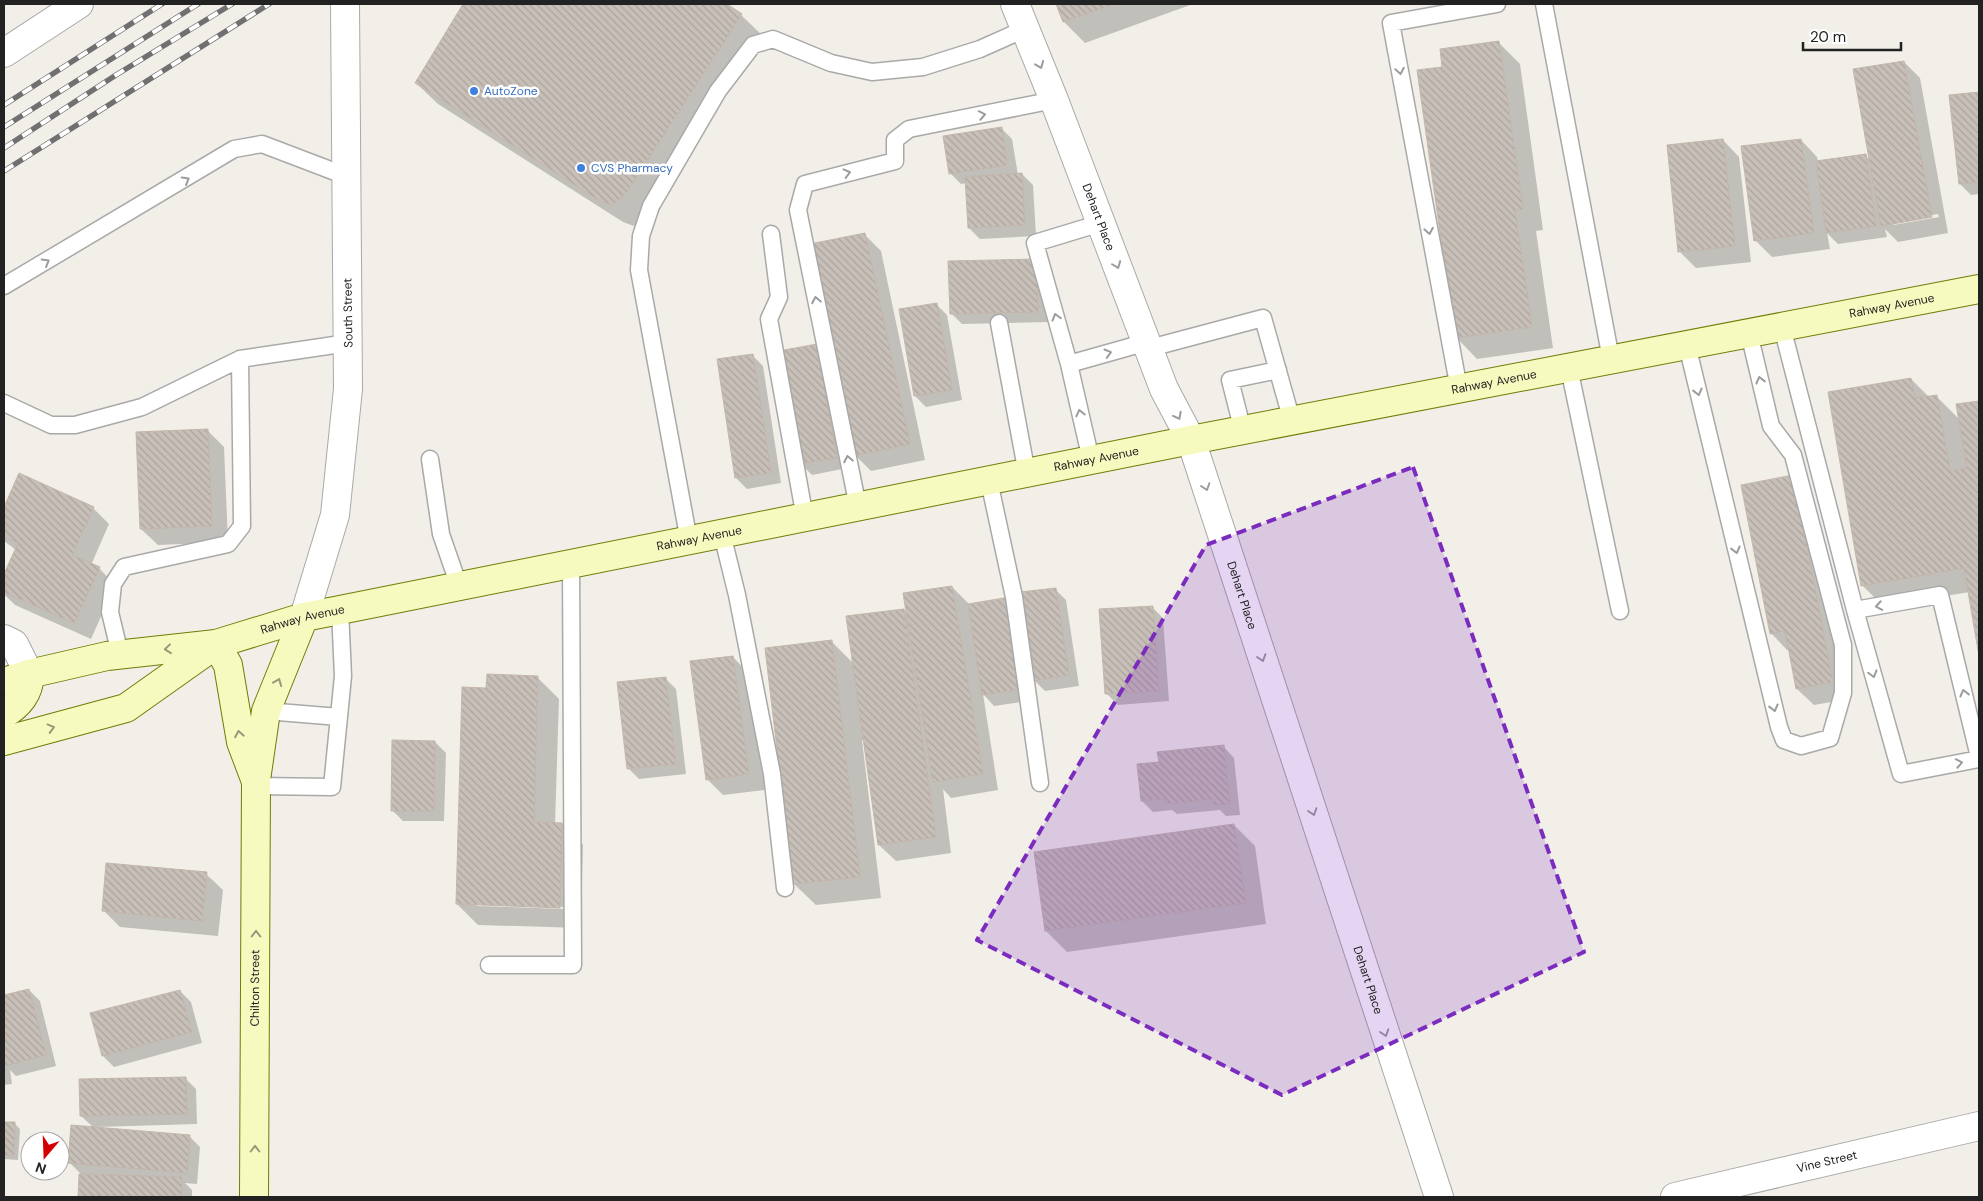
<svg xmlns="http://www.w3.org/2000/svg" width="1983" height="1201" font-family="'DM Sans',sans-serif">
<defs>
<pattern id="building-back-hatch" width="6" height="6" patternUnits="userSpaceOnUse" patternTransform="scale(1.25)"><rect width="6" height="6" fill="#c7bfb8"/><path d="M-1 5l2 2M0 0l6 6M5-1l2 2" fill="none" stroke="#aba49e"/></pattern>
</defs>
<rect width="100%" height="100%" fill="#f2efe9"/>
<path fill="#0003" fill-rule="evenodd" d="M464,4H725L741,15L763,36L647,214L634,226L623,222L438,104L416,83Z
M1057,4H1193L1085,43L1064,22Z
M1499,43L1520,64L1543,230L1536,231L1553,348L1477,359L1456,337L1443,68Z
M1904,62L1920,78L1948,233L1898,242L1885,229L1887,237L1838,244L1827,233L1830,249L1772,257L1755,240L1801,140L1817,157L1818,162L1865,155L1870,160ZM1938,214L1939,217L1893,225V222Z
M1979,93V194L1971,195L1960,184L1950,97Z
M1001,128L1012,139L1018,175L1022,174L1033,185L1036,236L980,239L969,228L967,183L961,184L950,173Z
M1723,140L1739,157L1751,262L1696,268L1680,252Z
M865,235L881,251L925,460L871,471L855,455Z
M1047,271L1048,322L962,324L951,313Z
M936,304L947,315L962,400L926,407L915,396L900,310Z
M816,345L827,356L847,468L812,475L801,464Z
M752,355L763,366L781,483L747,489L736,478Z
M1911,379L1929,397L1936,396L1960,420L1958,405L1979,402V649L1970,592L1883,606L1862,585Z
M207,430L224,447L228,542L158,545L141,529Z
M20,475L93,508L109,524L91,565L99,568L115,585L91,639L15,605L4,594V577L16,550L4,541V510Z
M1792,476L1848,699L1814,705L1797,689L1790,649L1787,650L1771,633Z
M952,587L968,603L1034,700L994,706L983,694L998,790L951,798L943,789L951,853L896,861L879,845L865,740H862L881,898L816,905L794,884L767,649L832,642L854,664L904,610L907,614Z
M1055,589L1066,600L1079,686L1045,691L1034,680Z
M1152,607L1163,618L1169,701L1118,705L1107,694Z
M733,657L749,674L765,790L723,795L707,779Z
M537,677L559,699L555,824H562L583,845L581,928L478,925L457,904L488,689ZM477,904L566,907V909L477,906Z
M665,678L676,689L686,774L639,779L628,768Z
M435,742L446,753L444,821H403L392,810Z
M1224,747L1234,758L1240,815L1226,816L1220,810L1177,814L1172,810L1153,812L1142,801L1139,765L1160,763Z
M1234,825L1255,846L1266,924L1067,952L1046,931Z
M206,874L223,890L218,936L120,927L104,911Z
M29,990L40,1001L56,1066L16,1076L10,1070L12,1084L4,1085V997Z
M180,991L191,1002L202,1043L114,1067L103,1056Z
M185,1078L196,1089L197,1124L95,1127V1128L189,1136L200,1147L197,1184L185,1183L192,1190V1197H79L80,1175H82L70,1163L94,1128L81,1116Z
M4,1123L15,1124L20,1129L18,1160L4,1159Z"/>
<path fill="url(#building-back-hatch)" stroke="#c4b6ab" d="M463,4H727L742,14L626,193L612,205L600,201L415,83Z
M1056,4H1114L1063,22Z
M1499,41L1523,209L1515,210L1532,327L1455,338L1417,70L1442,67L1440,49Z
M1904,61L1932,217L1881,226L1853,69Z
M1979,92V182L1959,184L1949,95Z
M1002,127L1007,165L949,174L943,136Z
M1723,139L1735,246L1678,252L1667,145Z
M1801,139L1814,233L1754,241L1741,146Z
M1866,154L1876,226L1826,233L1816,161Z
M1022,173L1025,225L968,228L965,177Z
M865,233L910,444L854,456L810,244Z
M1037,259L1038,312L950,314L948,261Z
M937,303L952,390L914,396L899,309Z
M817,344L837,458L799,464L779,351Z
M753,354L771,473L735,478L717,359Z
M1911,378L1915,398L1937,395L1950,471L1967,468L1956,404L1979,401V656L1964,568L1861,586L1828,392Z
M208,429L212,526L140,529L136,432Z
M19,473L94,507L72,555L100,567L74,623L4,592V574L18,543L4,537V507Z
M1793,475L1833,682L1796,689L1785,631L1770,634L1741,485Z
M952,586L983,774L933,782L903,593Z
M1056,588L1069,675L1033,681L1020,592Z
M1010,597L1024,689L982,695L968,604Z
M1153,606L1159,691L1105,694L1099,609Z
M904,609L936,837L878,845L846,616Z
M832,640L860,877L793,884L765,648Z
M733,656L749,774L706,780L690,661Z
M487,674L538,676L534,822L562,823L560,908L456,904L462,687L486,688Z
M666,677L676,764L627,769L617,682Z
M392,740L435,741L434,811H391Z
M1224,745L1230,804L1214,805L1213,799L1165,804V799L1141,801L1137,764L1159,762L1157,752Z
M1234,824L1246,903L1045,931L1034,852Z
M106,863L207,872L202,921L102,911Z
M29,989L46,1055L4,1066V995Z
M180,990L192,1032L102,1056L90,1013Z
M186,1077L187,1114L80,1116L79,1079Z
M4,1122H15L14,1155H4Z
M71,1125L190,1135L187,1173L68,1163Z
M79,1174L182,1177L181,1197H78Z"/>
<g fill="none" stroke-linecap="round" stroke-linejoin="round">
<g stroke="#a9a9a9" stroke-width="19">
<path id="service" d="M1544,4L1611,359
M771,234L779,297L769,319L805,518
M4,286L234,149L262,144L346,176
M999,323L1027,474
M1782,327L1855,610L1901,774L1979,759
M1687,345L1779,727L1784,740L1801,746L1830,738L1843,693V645L1793,455L1771,426L1749,333
M1150,348L1263,318L1292,421
M1069,364L1147,342
M1569,368L1620,611
M1459,389L1391,23L1497,4
M4,403L51,425H75L142,407L240,359L348,343
M1243,431L1230,380L1278,370
M430,459L441,534L459,586
M1091,460L1069,364L1035,243L1101,223
M989,481L1014,597L1040,783
M858,507L798,210L805,184L895,161V140L909,129L1054,100
M722,534L737,595L772,774L785,888
M689,541L639,270L641,236L651,206L718,91L753,45L773,39L831,63L872,72L923,67L980,49L1025,29
M1855,610L1940,595L1979,757
M120,654L110,612L113,584L124,567L228,544L242,526L240,359
M266,711L339,717
M256,786L332,787L343,676L340,610
M489,965H573L571,564"/>
</g>
<g stroke="#a9a9a9" stroke-width="30">
<g id="minor">
<path id="s1" d="M1015,4L1054,100L1164,389L1191,440L1439,1197"/>
<path d="M4,53L79,4"/>
<path d="M304,617L335,515L348,389L345,4"/>
<path id="s2" d="M1675,1197L1979,1126"/>
</g>
</g>
<g stroke="#a9a9a9" stroke-width="30">
<path id="tertiary" d="M4,639L14,644L29,674"/>
</g>
<g stroke="#707d05" stroke-width="30">
<g id="secondary">
<path d="M216,644L228,665L241,742L255,779"/>
<path id="s3" d="M4,682L29,674L107,656L216,644L304,617L340,610L1191,440L1979,289"/>
<path d="M4,714C18,706 31,692 29,674"/>
<path d="M4,741L126,708L215,645"/>
<path id="s4" d="M254,1197L256,780L266,711L304,617"/>
</g>
</g>
<use href="#service" stroke="#fff" stroke-width="16"/>
<use href="#minor" stroke="#fff" stroke-width="28"/>
<use href="#tertiary" stroke="#fff" stroke-width="28"/>
<use href="#secondary" stroke="#f7fabf" stroke-width="28"/>
<g stroke="#707070" stroke-width="5.5">
<path id="rail" d="M4,105L162,4
M4,127L198,4
M4,148L116,75L232,4
M4,171L269,4"/>
</g>
<use href="#rail" stroke="#fff" stroke-width="4" stroke-dasharray="11" stroke-linecap="butt"/>
</g>
<defs><path id="oneway-chevron" d="M-2-3.5L2.5 0L-2 3.5" fill="none" stroke-width="1.6" stroke-linecap="round" stroke-linejoin="round" transform="scale(1.25)"/></defs>
<g stroke="#9c9c9c">
<use href="#oneway-chevron" transform="translate(1040 65) rotate(68)"/>
<use href="#oneway-chevron" transform="translate(1400 71) rotate(80)"/>
<use href="#oneway-chevron" transform="translate(982 115) rotate(-11)"/>
<use href="#oneway-chevron" transform="translate(847 173) rotate(-14)"/>
<use href="#oneway-chevron" transform="translate(186 180) rotate(-30)"/>
<use href="#oneway-chevron" transform="translate(1429 231) rotate(80)"/>
<use href="#oneway-chevron" transform="translate(46 262) rotate(-30)"/>
<use href="#oneway-chevron" transform="translate(1117 265) rotate(69)"/>
<use href="#oneway-chevron" transform="translate(816 300) rotate(-101)"/>
<use href="#oneway-chevron" transform="translate(1056 317) rotate(-106)"/>
<use href="#oneway-chevron" transform="translate(1108 353) rotate(-16)"/>
<use href="#oneway-chevron" transform="translate(1760 380) rotate(-104)"/>
<use href="#oneway-chevron" transform="translate(1698 392) rotate(76)"/>
<use href="#oneway-chevron" transform="translate(1080 413) rotate(-103)"/>
<use href="#oneway-chevron" transform="translate(1178 416) rotate(62)"/>
<use href="#oneway-chevron" transform="translate(848 459) rotate(-101)"/>
<use href="#oneway-chevron" transform="translate(1206 487) rotate(72)"/>
<use href="#oneway-chevron" transform="translate(1736 550) rotate(76)"/>
<use href="#oneway-chevron" transform="translate(1879 606) rotate(170)"/>
<use href="#oneway-chevron" transform="translate(1262 658) rotate(72)"/>
<use href="#oneway-chevron" transform="translate(1873 674) rotate(74)"/>
<use href="#oneway-chevron" transform="translate(1964 693) rotate(-104)"/>
<use href="#oneway-chevron" transform="translate(1774 708) rotate(76)"/>
<use href="#oneway-chevron" transform="translate(1959 763) rotate(-11)"/>
<use href="#oneway-chevron" transform="translate(1313 812) rotate(72)"/>
<use href="#oneway-chevron" transform="translate(1385 1033) rotate(72)"/>
</g>
<g stroke="#979978">
<use href="#oneway-chevron" transform="translate(168 649) rotate(174)"/>
<use href="#oneway-chevron" transform="translate(278 682) rotate(-68)"/>
<use href="#oneway-chevron" transform="translate(51 728) rotate(-15)"/>
<use href="#oneway-chevron" transform="translate(239 734) rotate(-100)"/>
<use href="#oneway-chevron" transform="translate(256 934) rotate(-90)"/>
<use href="#oneway-chevron" transform="translate(255 1149) rotate(-90)"/>
</g>
<path fill="#7b2cbf" fill-opacity="0.2" stroke="#7b2cbf" stroke-width="4" stroke-dasharray="10 6" stroke-linejoin="round" d="M1413,467L1584,952L1282,1095L977,940L1206,545Z"/>
<g fill="#3f7fe0" stroke="#fff" stroke-width="2">
<circle cx="474" cy="91" r="5"/>
<circle cx="581" cy="168" r="5"/>
</g>
<g text-anchor="middle" dominant-baseline="central" stroke-width="5" stroke-linejoin="round" paint-order="stroke">
<g font-size="12" fill="#366cbe" stroke="#fff" text-anchor="start">
<text x="484" y="91">AutoZone</text>
<text x="591" y="168">CVS Pharmacy</text>
</g>
<g font-size="12" fill="#222" stroke="#fff">
<text stroke="none"><textPath href="#s1" startOffset="229">Dehart Place</textPath></text>
<text stroke="none"><textPath href="#s3" startOffset="1926">Rahway Avenue</textPath></text>
<text transform="translate(348 313) rotate(-91)">South Street</text>
<text stroke="none"><textPath href="#s3" startOffset="1521">Rahway Avenue</textPath></text>
<text stroke="none"><textPath href="#s3" startOffset="1116">Rahway Avenue</textPath></text>
<text stroke="none"><textPath href="#s3" startOffset="711">Rahway Avenue</textPath></text>
<text stroke="none"><textPath href="#s1" startOffset="634">Dehart Place</textPath></text>
<text stroke="none"><textPath href="#s3" startOffset="306">Rahway Avenue</textPath></text>
<text stroke="none"><textPath href="#s1" startOffset="1039">Dehart Place</textPath></text>
<text stroke="none"><textPath href="#s4" startOffset="209">Chilton Street</textPath></text>
<text stroke="none"><textPath href="#s2" startOffset="156">Vine Street</textPath></text>
</g>
</g>
<rect width="1983" height="1201" fill="none" stroke="#222222" stroke-width="10"/>
<g transform="translate(45 1156) rotate(199)"><circle r="24" fill="#ffffff" stroke="#a7a7a7"/>
<path d="M0-4L9 19L0 12L-9 19Z" fill="#d40000"/>
<text y="-8" font-size="14" font-weight="bold" text-anchor="middle" fill="#222222">N</text>
</g>
<path d="M1803 42v8h98v-8" fill="none" stroke="#222222" stroke-width="2.5"/>
<text x="1810" y="42" font-size="15" fill="#222222" stroke="#ffffff" stroke-width="4" paint-order="stroke">20 m</text>
</svg>
